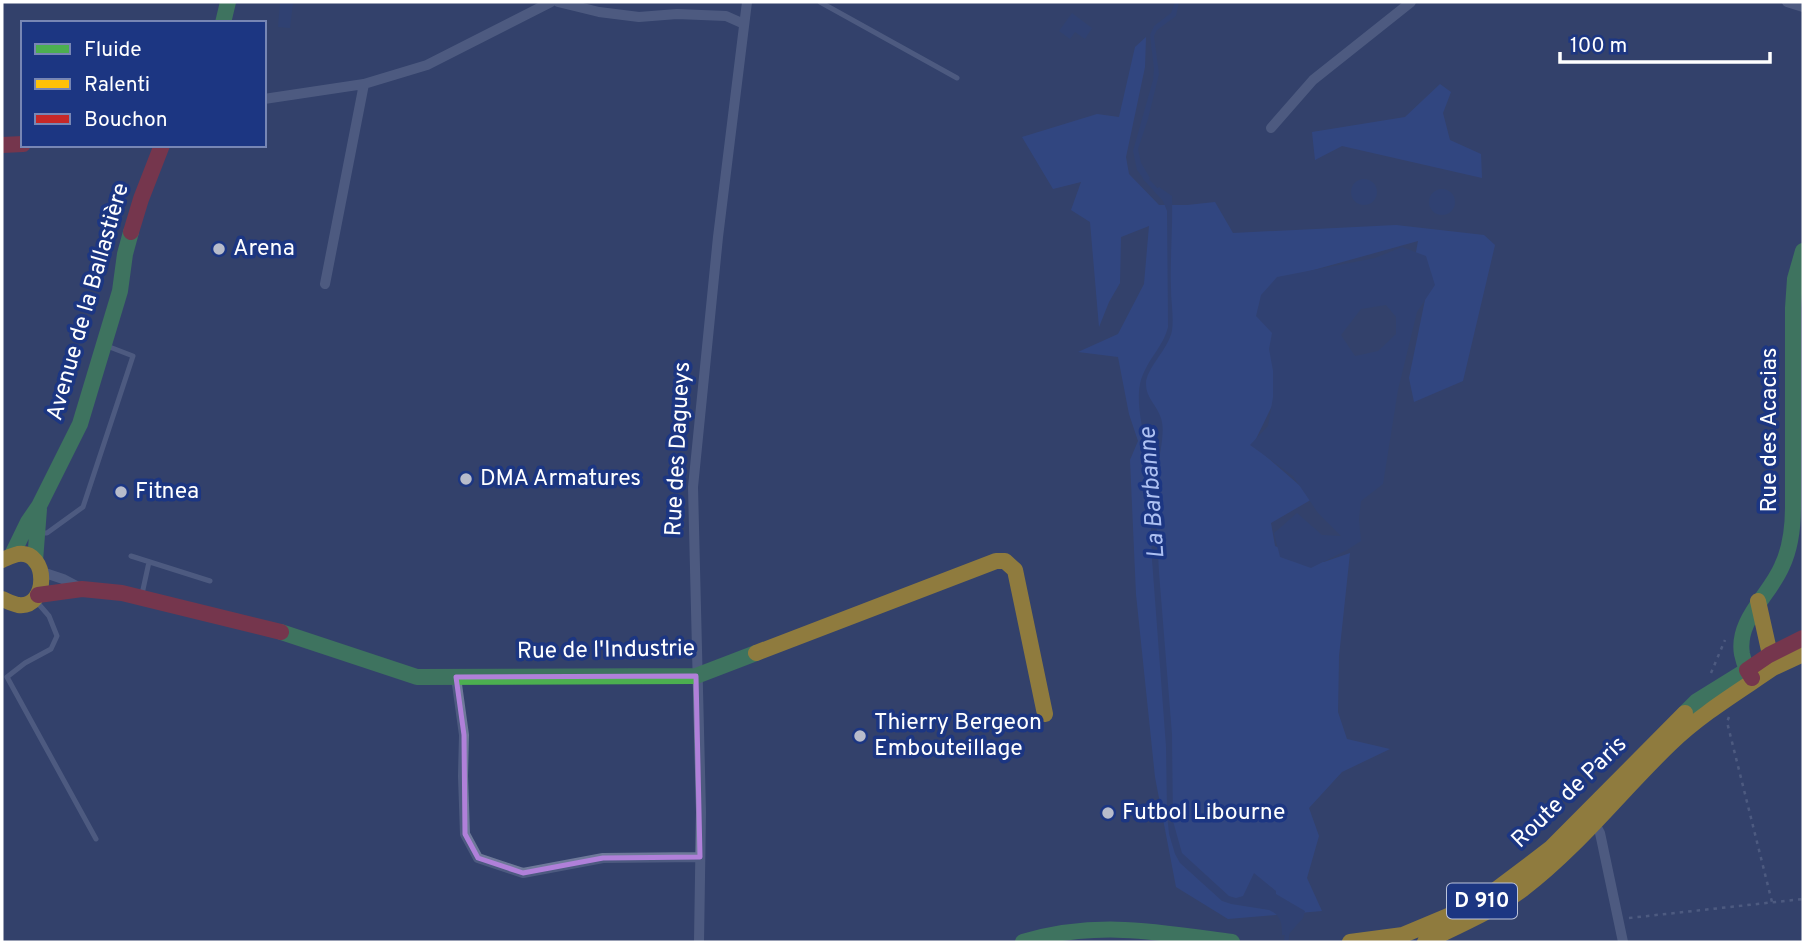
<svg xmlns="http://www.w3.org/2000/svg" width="1805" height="944" font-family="Overpass,sans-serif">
<rect width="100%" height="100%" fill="#33416b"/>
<path fill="#304c9a" d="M1146,37L1145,67L1126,157L1129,174L1159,205H1187L1215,202L1233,233L1396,225L1484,235L1495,245L1463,381L1414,402L1409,378L1426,295L1411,280L1418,241L1299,274L1286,377L1253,445L1314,498L1271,523L1275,546L1303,558L1324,562L1350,553L1339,656L1338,712L1347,739L1390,749L1342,772L1309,808L1319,836L1307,878L1322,911L1228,919L1176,887L1155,777L1136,594L1130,460L1138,441L1129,414L1118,357L1078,352L1118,334L1144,284L1149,226L1121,237L1120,283L1109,302L1099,327L1090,222L1071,210L1081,182L1053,189L1022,137L1097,114L1119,117L1135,47Z
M1440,84L1451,92L1443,113L1450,140L1481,154L1482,178L1342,146L1315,160L1312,132L1405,117Z"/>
<path fill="#2e427a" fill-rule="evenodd" d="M280,2L293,3L290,28L278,27Z
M1175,2H1179L1176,16L1157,30L1154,36L1159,74L1148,119L1138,149L1141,163L1150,178L1146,182L1137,170L1133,151L1153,80L1154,69L1150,35L1154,26L1171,13Z
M1072,13L1092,28L1085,39L1075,32L1070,39L1059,31Z
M1351 192a13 13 0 1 1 26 0a13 13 0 1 1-26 0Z
M1159,187L1172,196C1173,227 1170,257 1171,288C1171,302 1174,317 1172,331C1168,350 1146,368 1146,384C1146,398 1157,405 1161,418C1165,430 1161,447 1159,460L1154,461V472L1151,473L1150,451L1147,450C1142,426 1133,394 1144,372C1151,356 1164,344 1168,327L1167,211L1163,201L1154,191Z
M1429 202a13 13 0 1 1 26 0a13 13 0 1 1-26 0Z
M1402,247L1426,256L1435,285L1417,312L1398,390L1383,484L1361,501L1359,519L1361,541L1347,550L1311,568L1280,557L1274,533L1297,513L1322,535L1341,536L1318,513L1293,476L1250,445L1268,426L1273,397V371L1269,349L1272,333L1256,316L1261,295L1277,277L1375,258ZM1386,305L1396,317V334L1378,351L1355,356L1341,335L1361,309Z
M1154,474L1159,572L1172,734L1173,821L1182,853L1229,896L1236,898L1243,896L1254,873L1276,891V894L1305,911L1303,918L1288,935H1282C1282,923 1281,915 1269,910L1231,904L1222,901L1180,863L1175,854L1169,834L1167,814L1166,747L1152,560L1149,475Z"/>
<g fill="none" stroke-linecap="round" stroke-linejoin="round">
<path stroke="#2e427a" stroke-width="4.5" d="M1145,178L1158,192
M1286,942L1288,929"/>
<path stroke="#6e7999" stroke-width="2.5" stroke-dasharray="3.5 5" stroke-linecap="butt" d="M1711,673L1725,640
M1729,717L1727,722L1772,902
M1629,918L1803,899"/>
<path stroke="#6e7999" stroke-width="5" d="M820,2L957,78
M39,533H47L83,507L133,356L107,346
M131,556L210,581
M142,594L149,562
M36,601L49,616L57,636L51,649L25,663L7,677L96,839"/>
<path stroke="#6e7999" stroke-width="10" d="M558,2L599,12L639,17L677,14L726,16L744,24
M1787,2L1803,7
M264,99L364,84L427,65L551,2
M1271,128L1313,80L1411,2
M325,284L364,84
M42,572L63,579L82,589
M456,677L464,735L463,776L465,834L478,858L523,873L603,858L700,857
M1593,820L1600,833L1623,942
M699,942L701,812L693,487L718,237L747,2"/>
<path stroke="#4caf50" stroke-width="16" d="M223,23L228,2
M12,555L28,522L39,506L80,424L120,291L125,254L131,232
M35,561L39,509
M281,632L417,677L696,676L756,653
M1685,713L1697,701L1747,670C1745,665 1743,659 1742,654C1736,620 1770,595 1782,566C1791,547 1793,527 1793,507V308L1795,279L1803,251
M1023,942C1097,920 1157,932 1232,942"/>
<path stroke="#ffc107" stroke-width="16" d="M2,560C7,558 13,555 18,554C49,550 49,609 18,605C13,604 7,601 2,599
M756,653L996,561H1005L1015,570L1045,714
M1773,668L1803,654
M1350,942L1403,935L1477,904L1551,848L1685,713
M1425,942C1458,926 1493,911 1523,889C1580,845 1620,792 1670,744C1701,714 1738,692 1773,668L1758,601"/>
<path stroke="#c62828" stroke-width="16" d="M2,145L23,144
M131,232L141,199L162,145
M38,595L82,589L122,593L281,632
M1752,678L1747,670L1769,655L1803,638"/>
</g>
<path d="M0 0H1805V944H0ZM696,676L700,857L603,858L523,873L478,858L465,834L464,735L456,677Z" fill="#33416b" fill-opacity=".55" fill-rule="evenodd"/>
<path fill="none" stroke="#b080d9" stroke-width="5" stroke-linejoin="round" d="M696,676L700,857L603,858L523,873L478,858L465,834L464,735L456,677Z"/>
<g fill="#b8bccb" stroke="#1c3682" stroke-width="2.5">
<circle cx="219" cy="249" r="7"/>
<circle cx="466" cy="479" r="7"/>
<circle cx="121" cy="492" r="7"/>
<circle cx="860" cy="736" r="7"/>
<circle cx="1108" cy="813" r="7"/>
</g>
<g text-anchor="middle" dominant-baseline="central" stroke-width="7" stroke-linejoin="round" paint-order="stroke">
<rect fill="#1c3682" stroke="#bbc3da" stroke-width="2" x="1447" y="883.5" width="70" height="35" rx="5"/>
<g font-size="21" font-weight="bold" fill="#fff">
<text x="1482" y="901">D 910</text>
</g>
<g font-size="23" fill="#fff" stroke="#1c3682" text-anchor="start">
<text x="233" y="249">Arena</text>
<text x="480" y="479">DMA Armatures</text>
<text x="135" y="492">Fitnea</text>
<text x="874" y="723">Thierry Bergeon<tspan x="874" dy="26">Embouteillage</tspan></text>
<text x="1122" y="813">Futbol Libourne</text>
</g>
<g font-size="23" fill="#fff" stroke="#1c3682">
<text transform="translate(89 302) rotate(-74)">Avenue de la Ballastière</text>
<text transform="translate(1770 430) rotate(-90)">Rue des Acacias</text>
<text transform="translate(679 449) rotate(-87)">Rue des Dagueys</text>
<text transform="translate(606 651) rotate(-1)">Rue de l'Industrie</text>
<text transform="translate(1570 793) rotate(-44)">Route de Paris</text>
</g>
<g font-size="24" font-style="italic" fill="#adc0f2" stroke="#1c3682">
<text transform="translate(1153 493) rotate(-94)">La Barbanne</text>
</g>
</g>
<rect width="1805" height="944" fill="none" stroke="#ffffff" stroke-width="7"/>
<rect x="21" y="21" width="245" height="126" fill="#1c3682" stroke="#7786b4" stroke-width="2"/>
<rect x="35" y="44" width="35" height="10" fill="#4caf50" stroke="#7786b4" stroke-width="2"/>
<text x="84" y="56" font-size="21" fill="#ffffff">Fluide</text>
<rect x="35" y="79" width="35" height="10" fill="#ffc107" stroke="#7786b4" stroke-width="2"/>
<text x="84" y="91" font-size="21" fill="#ffffff">Ralenti</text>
<rect x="35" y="114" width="35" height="10" fill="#c62828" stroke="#7786b4" stroke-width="2"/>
<text x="84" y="126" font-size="21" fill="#ffffff">Bouchon</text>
<path d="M1560 52v10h210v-10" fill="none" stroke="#ffffff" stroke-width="3.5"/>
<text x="1570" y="52" font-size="21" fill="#ffffff" stroke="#1c3682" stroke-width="5" paint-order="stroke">100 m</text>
</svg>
